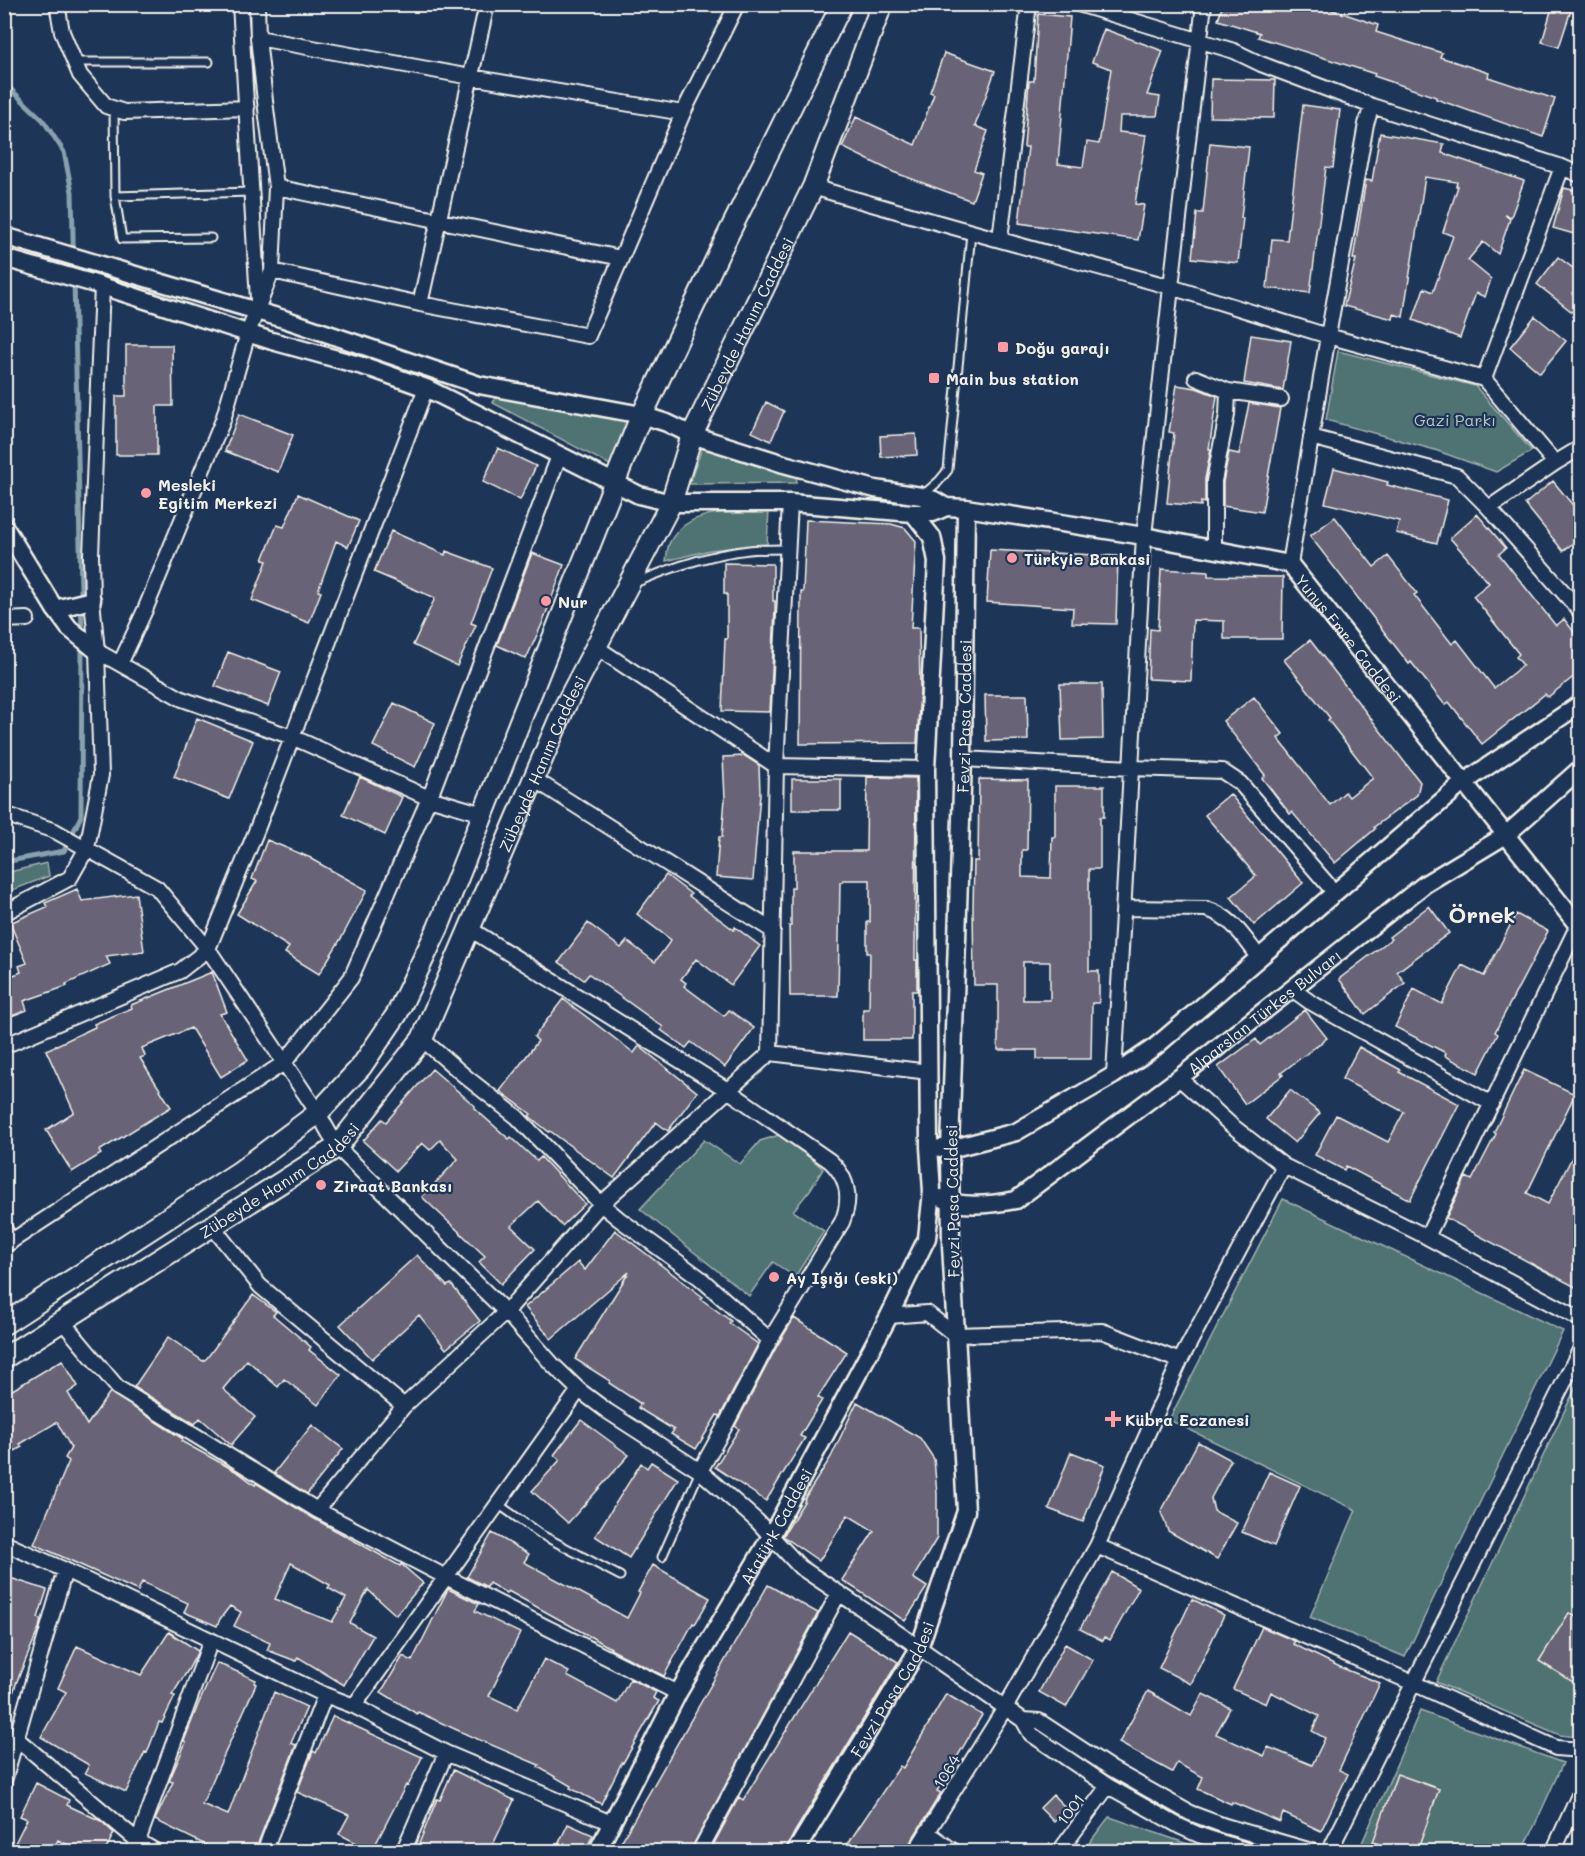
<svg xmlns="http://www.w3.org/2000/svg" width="1585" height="1856" font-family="Mali,sans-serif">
<rect width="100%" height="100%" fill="#1d3557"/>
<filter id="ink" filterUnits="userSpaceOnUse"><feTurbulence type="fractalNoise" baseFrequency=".0167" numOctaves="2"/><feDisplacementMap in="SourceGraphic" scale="12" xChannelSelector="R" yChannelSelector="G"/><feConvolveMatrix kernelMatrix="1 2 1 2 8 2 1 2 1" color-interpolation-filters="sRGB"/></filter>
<g filter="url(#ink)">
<path fill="#507273" stroke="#a2b2ae" stroke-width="1.5" d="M1338,351L1475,386L1532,451L1496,472L1435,450L1326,420Z
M496,394L630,422L610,465L493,403Z
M702,448L797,478L796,483L689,484Z
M769,510L767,544L710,550L666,561C667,555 667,547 670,542C687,508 736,511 769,510Z
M47,863L49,876L5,893V873Z
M779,1135C794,1147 810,1156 823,1169L810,1190L793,1211L824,1231L795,1277L773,1262L749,1296L640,1209L704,1140L740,1164L760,1141Z
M1283,1199L1563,1331L1405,1657L1310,1617L1356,1510L1169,1420Z
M1580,1378V1725L1575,1737L1560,1735L1436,1682Z
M1420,1711L1563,1763L1523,1851L1358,1852Z
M1109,1817H1110L1208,1851H1083Z"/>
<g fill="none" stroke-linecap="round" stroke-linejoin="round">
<path stroke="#88a1ad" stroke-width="5" d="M4,83L43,120L64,152L72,192L82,634
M4,862L64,851L81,816L82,644"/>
</g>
<path fill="#686476" stroke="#f4f1e8" stroke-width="1.5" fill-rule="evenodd" d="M1223,4H1325L1324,7L1378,25L1376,32L1442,53L1440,57L1489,73L1488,77L1555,99L1543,137L1436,99V97L1374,76L1375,74L1258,37L1260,33L1218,20Z
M1553,4H1573L1559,47L1542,42Z
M1038,14L1070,17L1058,164L1083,167L1087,142L1099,144L1111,69L1092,62L1104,29L1163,51L1147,95L1160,97L1157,116H1120L1119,132L1146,135L1135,204L1144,205L1138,240L1019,223L1028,147H1024L1029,81H1034Z
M944,53L995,71L975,126L988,131L974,170L982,173L972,201L893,172L842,147L856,117L915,145L934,94L930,92Z
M1211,79L1275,80L1274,118L1210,117Z
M1303,105L1340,110L1333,168L1326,167L1310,293L1267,288L1272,239L1287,240Z
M1380,133L1444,144L1442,153L1524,181L1511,217L1505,215L1510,219L1498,254L1483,242L1468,260L1491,279L1485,297L1476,293L1460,338L1413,320L1424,288L1433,292L1453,236L1443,232L1458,186H1456L1457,182L1425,177L1403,317L1394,314L1393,319L1344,306L1356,259H1353L1366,180L1372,181Z
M1210,143L1249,147L1241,218H1243L1238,263L1192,258L1197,213H1203Z
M1564,188L1581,192V236L1553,228Z
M1558,257L1581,274V319L1537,284Z
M1535,316L1566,341L1540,373L1510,347Z
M1251,335L1291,341L1283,390L1244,383Z
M126,345H172L173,406H157V455H116V396H126Z
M1177,385L1196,388L1217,396L1209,449H1211L1205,479V503L1201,502V506L1167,503L1174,433L1169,432Z
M766,402L784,411L771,441L752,432Z
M1249,403L1280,408L1262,512L1223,506V482L1229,452L1239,454Z
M239,414L293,435L278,472L225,451Z
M916,434L917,455L881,457L880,436Z
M498,448L536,466L520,500L483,482Z
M1334,468L1388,482L1387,485L1448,500L1437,543L1396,533L1399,521L1325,503Z
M1553,481L1581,515V537L1563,551L1525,504Z
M298,494L359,521L348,547L336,541L318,591L321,592L309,623L252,600L267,561L263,560L277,525L284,527Z
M1477,514L1506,548L1499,554L1556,626L1564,619L1581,641V671L1548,697L1545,694L1482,744L1449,702L1445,705L1411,662L1409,664L1310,536L1335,517L1374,567L1388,556L1417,593L1414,595L1452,644L1457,640L1494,688L1523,665L1516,657L1519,654L1473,596L1489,583L1450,538Z
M806,520L891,524L905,528L916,541L911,628H919L920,691L917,743L800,744L801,592H803Z
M391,531L445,555L446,551L492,568L471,623L476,625L457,666L413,645L435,598L374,572Z
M990,550L1118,556L1116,624L1072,623L1073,608L987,602Z
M532,553L564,565L542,624L526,659L497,645Z
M724,563L773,564V601H775V610L770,712L722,711L725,639H727V594H724Z
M1161,569L1208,572V576L1283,577L1282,639H1224V621L1193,620L1191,681L1148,679L1150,629L1158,630Z
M1310,640L1420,782L1417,795L1374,827L1375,829L1335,863L1292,812L1290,814L1262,778L1265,775L1223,721L1254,697L1283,734L1278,738L1330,805L1345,792L1349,797L1373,778L1328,720L1330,718L1284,660Z
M228,652L281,672L268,706L215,686Z
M1060,684H1102L1103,739L1062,740Z
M985,695H1027L1028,740L986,741Z
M394,703L435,723L415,767L373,746Z
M197,718L253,741L229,799L174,777Z
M745,756L759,765L760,794L753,880L716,877L719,837H722L725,798L723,757Z
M360,777L402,797L385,835L343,815Z
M867,777L916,778L915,960H917V991H912V1040H863V1009H869L870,953H867V922H870V880H843V882H840L838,996H790L789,926H791V888H794V851H866Z
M792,779H841V810H792Z
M979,779L1028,780L1027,850H1022V877L1051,878L1052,837H1055V786H1104V817H1100V869H1089V971H1099V1003H1092L1091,1059H1037V1050H998V985H974L973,908L974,861H978ZM1023,962H1050V1000H1023Z
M1230,794L1303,883L1254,925L1231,897L1256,876L1205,815Z
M267,840L311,858V859L367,890L342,937L319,974L285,953L289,947L237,914L257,881L252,879Z
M666,875L691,894L689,896L734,930L735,927L760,946L731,985L696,959L681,979L686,983L684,986L724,1016L729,1010L754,1028L725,1067L691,1042L686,1048L661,1030L663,1027L589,974L584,980L559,962L588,923L621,948L627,941L655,962L671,940L637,914Z
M77,889L82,901L136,894L144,951L106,956L110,964L66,984L67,986L24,1001L27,1010L4,1019V979L21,972L19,966L27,963L10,923L47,907L45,903Z
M1429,906L1449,933L1397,972L1405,983L1365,1014L1339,979L1391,939L1389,937Z
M1516,914L1548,931L1495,1032L1498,1034L1478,1073L1445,1056L1446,1053L1395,1027L1414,989L1442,1004L1462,965L1484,976Z
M212,972L227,1012L220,1014L248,1060L221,1077L191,1028L142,1048L145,1056L140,1058L171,1107L99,1151L101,1154L72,1172L46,1130L74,1112L46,1050L95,1027L94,1024L132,1008L131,1005Z
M563,999L634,1053L639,1046L697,1092L668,1131L656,1122L614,1178L550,1131L549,1132L529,1116L531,1114L500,1091L538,1041L534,1037Z
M1305,1010L1327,1038L1281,1073L1283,1075L1245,1104L1218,1067L1256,1039L1260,1045Z
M1359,1047L1401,1070L1399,1072L1459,1104L1410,1200L1346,1166L1344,1170L1315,1155L1336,1115L1388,1142L1404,1112L1342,1079Z
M432,1069L475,1106L474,1108L509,1139L511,1137L537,1161L541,1157L585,1204L562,1226L538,1201L511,1226L535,1249L501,1284L479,1262L485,1256L422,1197L458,1159L440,1140L430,1150L422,1143L396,1171L363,1141L382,1119L386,1122Z
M1524,1070L1575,1094L1527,1193L1548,1204L1581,1140V1290L1446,1218L1466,1177L1472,1180L1496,1134L1494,1132Z
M1290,1090L1320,1113L1295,1143L1266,1119Z
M615,1230L703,1297L701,1299L731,1321L729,1323L758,1344L720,1416L717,1415L696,1449L671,1434L674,1430L638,1408L641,1404L609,1383L610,1381L575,1359L629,1272L551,1339L525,1307L578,1262L585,1270Z
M417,1255L447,1286L451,1284L480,1321L446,1349L419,1315L372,1359L340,1325Z
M253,1295L276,1312L273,1315L311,1347L309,1350L341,1375L318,1405L284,1379L278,1387L247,1360L223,1389L255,1417L231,1445L200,1418L195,1424L134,1387L168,1337L203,1361L207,1358Z
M794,1318L847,1352L818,1397L822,1400L800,1436L805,1438L766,1501L715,1467L739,1429L735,1426L778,1344Z
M62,1360L78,1386L68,1393L87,1425L110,1392L183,1439L181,1441L239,1473L255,1485L256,1483L313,1518L400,1566L401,1564L423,1583L396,1615L368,1590L350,1623L373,1636L344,1685L298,1657L296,1661L267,1650L270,1643L234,1626L241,1612L230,1606L220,1619L217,1626L184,1612L188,1603L142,1582L138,1591L34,1544L69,1461L65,1458L71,1448L57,1422L20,1444L22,1447L4,1457V1395ZM291,1563L330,1585L328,1588L346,1598L332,1622L275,1599Z
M857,1402L920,1438L934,1459L937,1494V1538L913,1578L927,1587L905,1621L842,1580L874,1531L848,1515L819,1561L783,1536L805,1500L804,1499L831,1457Z
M581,1420L629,1455L568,1523L532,1491L560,1460L554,1455Z
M312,1425L343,1449L307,1494L274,1473Z
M1198,1442L1231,1460L1211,1498L1214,1511L1237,1523L1217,1559L1168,1531L1161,1512Z
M1071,1452L1105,1465L1083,1522L1049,1509Z
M651,1462L678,1479L629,1558L595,1536L641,1463L647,1468Z
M1269,1472L1300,1486L1274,1546L1242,1532Z
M492,1533L529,1554L524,1562L627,1618L640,1593L638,1592L653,1565L710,1598L695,1624L693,1623L664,1676L610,1649L611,1648L508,1591L506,1593L489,1583L487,1587L467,1577Z
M1112,1572L1139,1588L1110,1640L1105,1637L1103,1641L1080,1629Z
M4,1576L47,1590L38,1618L41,1619L39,1628L17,1681L7,1711H4Z
M768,1585L818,1613L690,1851H616Z
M448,1589L479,1604L475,1611L520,1633L489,1696L517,1709L544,1659L569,1672L567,1676L617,1703L630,1679L656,1692L653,1698L659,1701L623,1763L622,1762L601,1804L570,1788L571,1786L538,1767L539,1765L468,1735L418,1712L417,1714L381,1692L403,1656L412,1661Z
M1192,1599L1224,1615L1191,1684L1159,1668Z
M1569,1613L1581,1620V1687L1539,1661Z
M1262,1627L1295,1641L1293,1644L1342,1668L1380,1683L1339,1770L1348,1774L1321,1831L1283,1813L1280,1822L1232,1802L1231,1804L1198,1789L1203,1777L1177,1763L1172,1772L1119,1743L1148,1691L1191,1716L1203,1694L1230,1708L1216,1734L1264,1756L1268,1747L1312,1765L1325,1738L1312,1731L1319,1716L1271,1692L1266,1704L1233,1689Z
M848,1631L898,1662L794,1833L785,1851H710L739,1797L743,1800Z
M169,1632L198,1651L188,1670L172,1695L175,1696L162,1723L159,1722L147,1753L145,1752L126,1792L85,1773L89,1765L41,1737L66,1692L58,1688L77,1646L141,1675Z
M1065,1644L1093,1660L1066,1707L1039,1692Z
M217,1663L256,1680L254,1683L256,1684L202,1804L228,1815L274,1692L307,1707L291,1743L296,1745L255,1851H203L206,1845L155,1820L173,1782L169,1781L186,1742L184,1741L198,1705Z
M946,1694L982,1715L937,1791L941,1793L908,1846L904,1851H843L900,1766L903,1768Z
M333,1716L422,1757L408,1786L406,1785L372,1851L339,1834L349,1815L297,1792L313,1751L316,1753Z
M453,1770L514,1800L490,1851H416L437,1799L440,1800Z
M1397,1774L1439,1789L1419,1846L1411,1844L1408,1851H1399L1373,1842Z
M36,1783L69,1800L67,1805L101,1821L114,1833L105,1851H81L58,1840L52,1851H11L27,1819L20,1816Z
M1053,1795L1067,1809L1054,1822L1040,1808Z
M568,1824L593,1835L585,1851H555Z"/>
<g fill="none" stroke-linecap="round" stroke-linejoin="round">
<g stroke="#f4f1e8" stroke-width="11">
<path id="service" d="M74,62H209
M114,109L115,196L251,192
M115,196L122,239L211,238
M923,495L939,481L948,470L971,233
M635,583C670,568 711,554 749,550C762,549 775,549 787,549
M498,1504L540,1534L620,1576
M662,1557L700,1471"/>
</g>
<g stroke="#f4f1e8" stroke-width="18">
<path id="minor" d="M57,4L62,32L80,75L106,106L124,112L247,108
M240,4L258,300
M1078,4L1234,51L1261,64L1372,106L1366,124L1328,336L1290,564
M1204,4L1171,287L1328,336L1484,379L1555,463
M258,38L471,77L683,113
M1372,106L1562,167L1580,175
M276,187L621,258
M813,187C932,222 1052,254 1171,287L1144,536L1114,1075
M1000,239L1029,4
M272,271L420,304L588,336L683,113L737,4
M420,304L487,4
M1196,378L1228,391L1227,415L1214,481V550
M1484,379L1562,167
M1228,391L1281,399
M1311,437L1457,476L1489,508L1580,611
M1489,508L1555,463L1580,448
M4,620L27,619
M596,647L776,766L926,769
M97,651L182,699L292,737L429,798L483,814
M120,664L145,610L223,420L248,333L272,271L276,187L265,101L258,38L257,4
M963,759L1131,768L1222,771L1240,783L1335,893
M534,779L773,931
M4,814L55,831L157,888L208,949L318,1113L337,1147L506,1312L552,1364L579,1390L607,1411L700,1471L757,1521L800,1567L885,1624L1023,1720L1031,1734L1108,1786L1179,1826L1199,1835L1251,1852
M1124,908L1206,909C1232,916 1244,938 1259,957
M4,913L70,878L87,848L101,775L97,651L92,600L91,555L102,286
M470,929L729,1091L830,1161C848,1178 852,1198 842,1222L770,1340L726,1424L700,1471
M1292,989L1310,1002L1492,1104
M422,1039L466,1077L517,1117L601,1204L619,1219L700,1278L770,1340
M4,1046L180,971L208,949L257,829L426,388
M770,1053L929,1072
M1284,1166L1427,1237L1580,1319
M212,1226L260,1286L404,1406
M4,1228L11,1242
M1427,1237L1578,925
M4,1246L284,1063L351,978L433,789L559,456
M889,1316L927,1313L955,1335L1102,1331L1180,1361
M62,1321L118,1388L317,1510L446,1577L678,1693
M317,1510L404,1406L506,1312L601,1204L770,1053L776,766L790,503
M4,1543L65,1570L325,1695L354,1706L446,1753L611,1823
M1097,1546L1413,1683L1556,1748L1580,1750
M354,1706L579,1390
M1023,1720L1039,1721L1112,1769L1190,1813L1225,1826L1315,1852
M17,1739L138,1841L157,1852
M4,1781L65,1570
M927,1832L955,1852
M132,1852L138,1841L211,1640
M264,1852L325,1695
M403,1852L446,1753
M699,1852L839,1593
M915,1852L1005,1708L1097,1546L1180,1361L1284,1166L1231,1125L1179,1078
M1059,1852L1108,1786
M1329,1852L1580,1350
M1553,1852L1580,1793"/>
</g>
<g stroke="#f4f1e8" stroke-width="21">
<g id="tertiary">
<path id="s1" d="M4,236L284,319L479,385L642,415L667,423L692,435L784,464L875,489L921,496L934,500L946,507L966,508L1144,536L1290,564L1580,928"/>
<path d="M4,258L102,286L272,341L373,369L426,388L639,495L671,503H790L913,513H933L946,507"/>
<path d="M4,526L55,609L92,600"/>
<path d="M55,609L69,628L97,651"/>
<path d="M940,1148L950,1149L1016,1132L1114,1075L1156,1046L1463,783L1580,704"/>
<path id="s2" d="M942,1198C961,1209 995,1204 1016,1200L1179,1078L1425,884L1506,835L1580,769"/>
<path id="s3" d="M597,1852L678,1693L771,1536L889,1316L927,1238L932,1191L929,1147L926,769L937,561L932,537L913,513"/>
<path id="s4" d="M795,1852L919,1648L966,1511L951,1245L950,1149L963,759L966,508"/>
</g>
</g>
<g stroke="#f4f1e8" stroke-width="24">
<g id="secondary">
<path d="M4,1324L239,1172L318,1113L361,1067L397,1014L438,928L637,426L719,253L842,4"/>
<path id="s5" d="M4,1358L337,1147L422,1039L565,706L671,503L692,435L813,187L882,4"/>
</g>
</g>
<use href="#service" stroke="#1d3557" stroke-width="7"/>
<use href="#minor" stroke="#1d3557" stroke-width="14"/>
<use href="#tertiary" stroke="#1d3557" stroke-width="16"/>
<use href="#secondary" stroke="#1d3557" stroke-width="20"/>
</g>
</g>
<g fill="#ff9aa2" stroke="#1d3557" stroke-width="2">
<rect x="997" y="341" width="12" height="12" rx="3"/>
<rect x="928" y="372" width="12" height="12" rx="3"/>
<circle cx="146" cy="493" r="6"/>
<circle cx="1012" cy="558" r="6"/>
<circle cx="546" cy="601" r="6"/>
<circle cx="321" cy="1185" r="6"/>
<circle cx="774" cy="1277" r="6"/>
<path d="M1110 1410h6v6h6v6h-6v6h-6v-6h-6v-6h6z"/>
</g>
<g text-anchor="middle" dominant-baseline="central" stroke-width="4.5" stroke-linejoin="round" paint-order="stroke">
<g font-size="16" fill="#f4f1e8" stroke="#1d3557">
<text stroke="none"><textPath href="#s5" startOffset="1318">Zübeyde Hanım Caddesi</textPath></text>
<text stroke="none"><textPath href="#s1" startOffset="1426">Yunus Emre Caddesi</textPath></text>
<text stroke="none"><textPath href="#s4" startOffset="1179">Fevzi Pasa Caddesi</textPath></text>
<text stroke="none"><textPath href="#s5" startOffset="832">Zübeyde Hanım Caddesi</textPath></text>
<text stroke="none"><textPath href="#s2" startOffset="387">Alparslan Türkes Bulvarı</textPath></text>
<text stroke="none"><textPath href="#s5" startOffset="328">Zübeyde Hanım Caddesi</textPath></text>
<text transform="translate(952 1201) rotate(-91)">Fevzi Pasa Caddesi</text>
<text stroke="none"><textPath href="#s3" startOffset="372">Atatürk Caddesi</textPath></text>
<text stroke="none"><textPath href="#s4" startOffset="190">Fevzi Pasa Caddesi</textPath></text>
<text transform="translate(946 1771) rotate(-58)">1064</text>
<text transform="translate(1070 1809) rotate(-53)">1001</text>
</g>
<g font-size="16" font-weight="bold" fill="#f4f1e8" stroke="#1d3557" text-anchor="start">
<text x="1015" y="347">Doğu garajı</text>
<text x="946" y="378">Main bus station</text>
<text x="158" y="484">Mesleki<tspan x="158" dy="18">Egitim Merkezi</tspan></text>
<text x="1024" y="558">Türkyie Bankasi</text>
<text x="558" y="601">Nur</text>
<text x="333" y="1185">Ziraat Bankası</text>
<text x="786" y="1277">Ay Işığı (eski)</text>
<text x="1125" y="1419">Kübra Eczanesi</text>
</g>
<g font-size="16" fill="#bbc5bf" stroke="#1d3557">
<text x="1455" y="419">Gazi Parkı</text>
</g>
<g font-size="22" font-weight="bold" fill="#f4f1e8" stroke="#1d3557">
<text x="1482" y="914">Örnek</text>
</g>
</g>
<rect width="1585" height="1856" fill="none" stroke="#1d3557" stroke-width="24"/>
<rect x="12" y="12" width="1561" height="1832" fill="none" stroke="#f4f1e8" stroke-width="2" filter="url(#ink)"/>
</svg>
